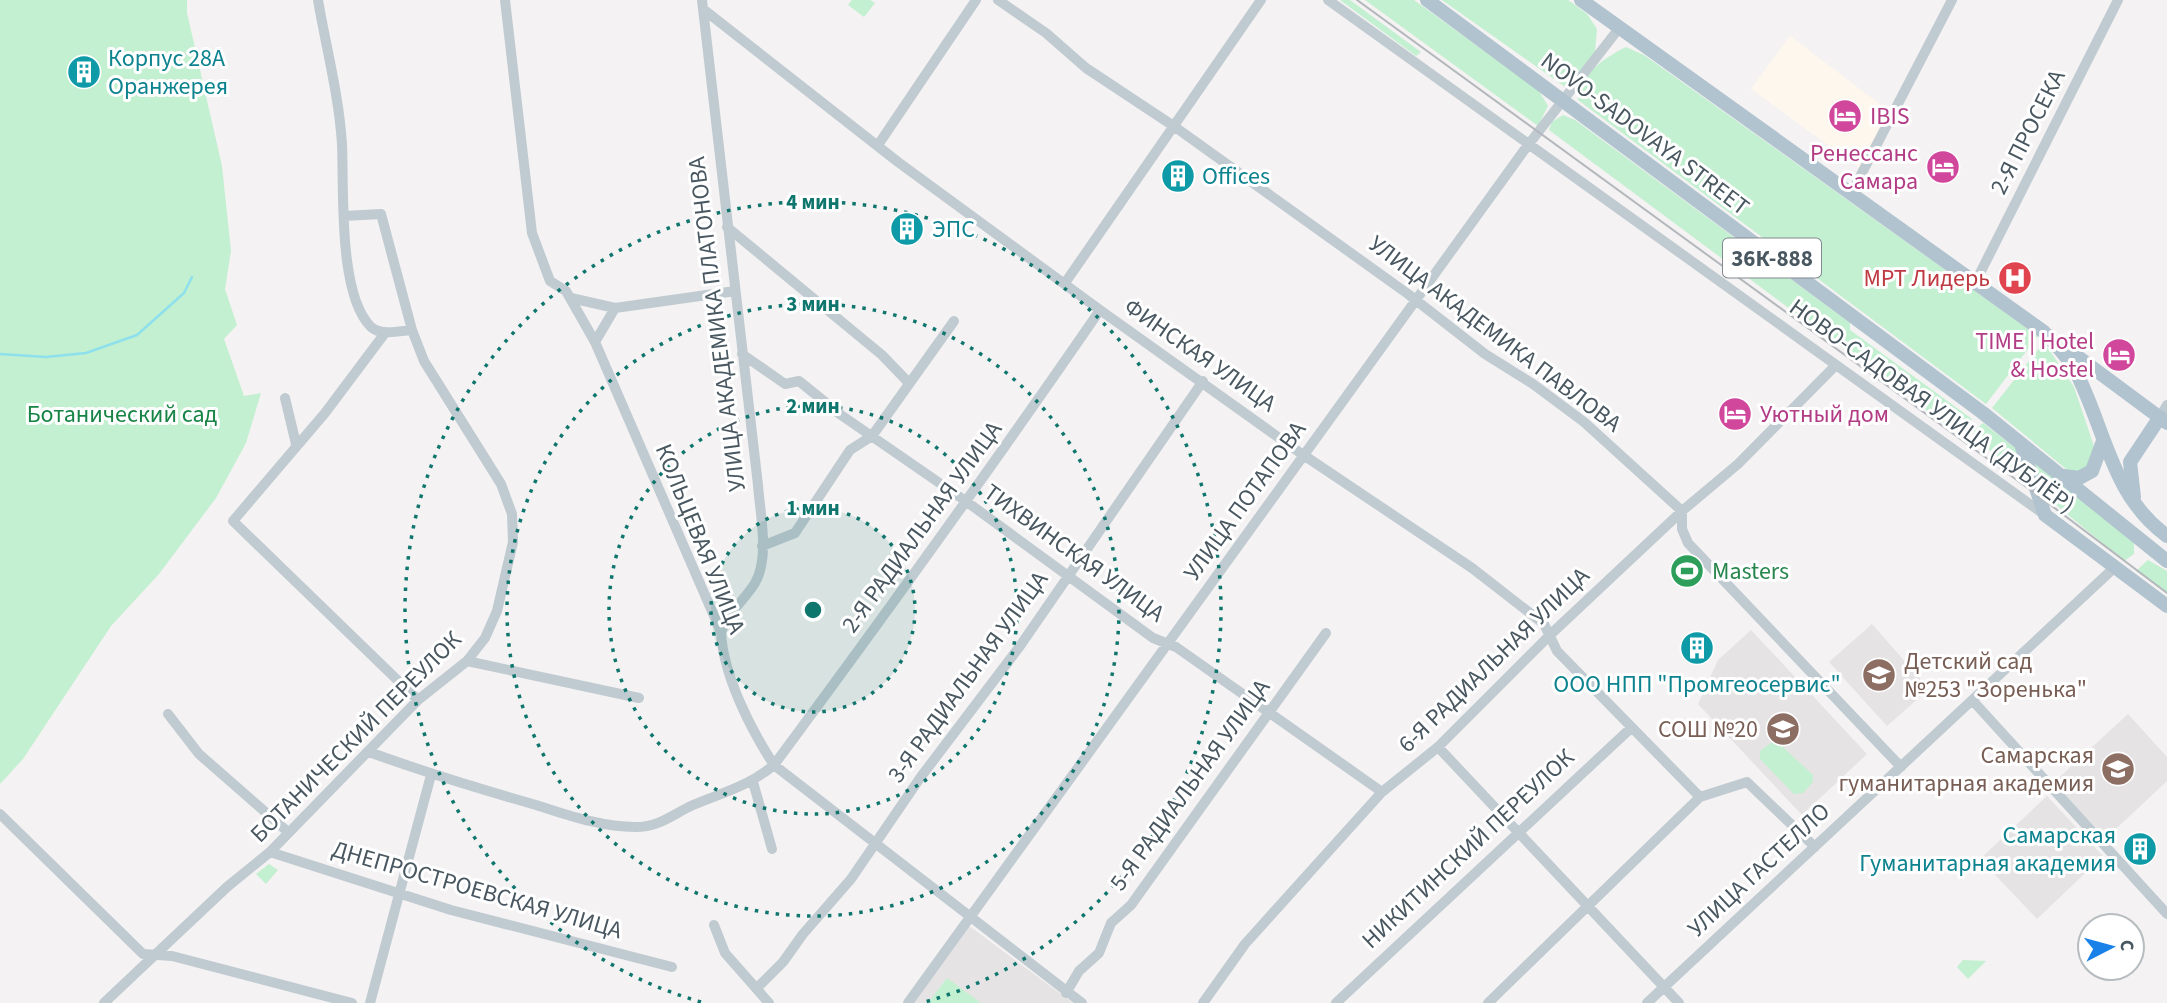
<svg xmlns="http://www.w3.org/2000/svg" width="2167" height="1003" font-family="'Source Sans 3',sans-serif">
<rect width="100%" height="100%" fill="#f4f2f2"/>
<path fill="#fdf7ed" d="M1790,36L1889,111L1861,169L1751,89Z"/>
<path fill="#e5e3e4" d="M1872,624L1929,689L1887,726L1829,662Z
M1751,630L1867,754L1802,815L1698,704L1718,660Z
M2128,714L2167,757V781L2103,841L2051,785Z
M2047,796L2103,856L2037,919L1980,859Z
M968,925L1073,1003H912Z"/>
<path fill="#c2f0d0" d="M0,0H187V13L222,166L231,251L225,289L237,325L224,339L244,396L261,393L246,443L216,498L159,574L111,626L23,759L0,784Z
M852,0H870L875,3L864,17L848,5Z
M1340,0H1350L1421,52L1416,56Z
M1365,0H1414L1539,91L1548,106L1538,126Z
M1442,0H1568L1587,14L1597,29L1595,51L1576,82L1564,86Z
M1626,47L1644,55L2038,336L1986,404L1578,100C1581,73 1604,58 1626,47Z
M1563,115L1575,120L1850,323V330L1972,419L1961,436L1549,130L1552,122Z
M2044,342L2074,387L2096,452L2084,472L2071,473L1992,408Z
M1983,423L2129,536L2134,540V554L2124,561L1981,443L1973,432Z
M2148,560L2167,571V593L2136,571Z
M1775,740L1813,775V782L1803,793L1794,794L1760,759V751Z
M269,864L278,870L266,884L256,874Z
M1963,960L1986,961L1968,979L1957,967Z
M947,978L981,1003H928Z"/>
<g fill="none" stroke-linecap="round" stroke-linejoin="round">
<path stroke="#8fe0ed" stroke-width="2.5" d="M0,354L46,357L86,353L137,335L184,293L192,277"/>
<path stroke="#c0cad1" stroke-width="10" d="M318,0C326,47 339,96 342,144C344,189 338,295 371,327C381,336 400,331 412,330
M505,0L532,233L550,281L566,291L595,342L721,632C723,675 751,730 774,765L1082,1003
M702,0L758,485C760,514 770,557 755,583C744,601 728,612 721,632
M998,0L1046,33L1086,68L1175,127L1408,294L1485,354L1533,384L1584,422L1682,511V529L1688,543L1901,767
M1328,0L2045,515
M703,9L898,162L1100,310L1299,452L1472,568L1544,624L1557,651L1700,797L1747,782L1815,847
M878,145L976,0
M1851,194L1952,0
M727,227L882,355L908,382
M1065,283L1261,0
M1975,283L2118,0
M571,298L615,308
M385,333L325,413L233,521L418,700
M595,342L615,308L735,291
M742,354L785,384L799,381L841,415L967,502L1153,638L1176,647L1382,792
M285,398L296,444
M2160,417L2167,405
M762,546L795,533L850,450L872,436L954,321
M467,661L639,698
M1973,701L2167,914
M168,714L199,754L288,832
M1438,747L1679,1003
M369,752C424,772 480,789 536,805C568,815 601,827 635,827C660,827 673,814 693,805C724,792 747,787 774,765C885,615 994,464 1100,310
M753,782L772,849
M0,814L143,954L172,956L352,1003
M270,852L451,910L672,967
M714,925L725,953L769,1003
M757,988L783,962L803,934L851,879L920,778L1020,646L1203,381
M1066,993L1079,971L1099,953L1111,923L1131,905L1326,633
M104,1003L227,887L270,852L418,700L467,661L485,638L497,611L513,542L512,514L501,484L424,361L412,330L381,214L344,216
M370,1003L431,775
M908,1003L1525,149L1620,27
M1203,1003L1245,944L1382,792L1438,747L1551,634L1682,511L1738,464L1835,366
M1336,1003L1631,728
M1488,1003L1700,797
M1647,1003L2115,567"/>
<path stroke="#b2c3d0" stroke-width="14" d="M1427,0L1983,413L2167,561
M1581,0L2044,332C2056,345 2069,358 2077,374C2106,432 2112,496 2167,536
M2062,345L2167,423
M2021,444L2045,515L2167,606
M2064,476L2079,478L2092,471L2103,441
M2134,497L2130,462L2160,417"/>
<path stroke="#b4b8bc" stroke-width="2" d="M1357,0L2040,497L2167,593"/>
</g>
<circle cx="813" cy="610" r="102" fill="#0f766e" fill-opacity=".12"/>
<g fill="none" stroke="#0f766e" stroke-width="3.5" stroke-dasharray="3.5 7">
<circle cx="813" cy="610" r="102"/>
<circle cx="813" cy="610" r="204"/>
<circle cx="813" cy="610" r="306"/>
<path d="M701 1002A408 408 0 1 1 925 1002"/>
</g>
<defs>
<g id="building-disc" transform="scale(1.75)"><circle r="9.5" fill="#0f9aa8" stroke="#fff"/><path d="M-4-6H4V6H1V3H-1V6H-4ZM-2.5-4.3h1.7v1.8h-1.7ZM.8-4.3h1.7v1.8H.8ZM-2.5-1h1.7V.8h-1.7ZM.8-1h1.7V.8H.8Z" fill="#fff"/></g>
<g id="hotel-disc" transform="scale(1.75)"><circle r="9.5" fill="#d1479c" stroke="#fff"/><path d="M-6-4.5h1.5V1H6V5H4.5V3h-9V5H-6ZM-4 0a1.8 1.8 0 1 1 3.6 0ZM.5 0V-2.5h3Q6-2.5 6 0Z" fill="#fff"/></g>
<g id="hospital-disc" transform="scale(1.75)"><circle r="9.5" fill="#e0444e" stroke="#fff"/><path d="M-5-5h3v3.5h4V-5h3V5h-3V1.5h-4V5h-3Z" fill="#fff"/></g>
<g id="stadium-disc" transform="scale(1.75)"><circle r="9.5" fill="#2e9e5b" stroke="#fff"/><path d="M0-5a6.5 5 0 1 0 0 10a6.5 5 0 1 0 0-10ZM-3.5-1.8h7v3.6h-7Z" fill="#fff"/></g>
<g id="school-disc" transform="scale(1.75)"><circle r="9.5" fill="#8d6e63" stroke="#fff"/><path d="M0-5L7-2L0 1L-7-2ZM-4 1L0 2.5L4 1V4Q0 6-4 4Z" fill="#fff"/></g>
<g id="university-disc" transform="scale(1.75)"><circle r="9.5" fill="#8d6e63" stroke="#fff"/><path d="M0-5L7-2L0 1L-7-2ZM-4 1L0 2.5L4 1V4Q0 6-4 4Z" fill="#fff"/></g>
</defs>
<g fill-rule="evenodd">
<use href="#building-disc" x="84" y="72"/>
<use href="#hotel-disc" x="1845" y="116"/>
<use href="#hotel-disc" x="1943" y="167"/>
<use href="#building-disc" x="1178" y="176"/>
<use href="#building-disc" x="907" y="229"/>
<use href="#hospital-disc" x="2015" y="278"/>
<use href="#hotel-disc" x="2119" y="355"/>
<use href="#hotel-disc" x="1735" y="414"/>
<use href="#stadium-disc" x="1687" y="571"/>
<use href="#building-disc" x="1697" y="648"/>
<use href="#school-disc" x="1879" y="675"/>
<use href="#school-disc" x="1783" y="729"/>
<use href="#university-disc" x="2118" y="769"/>
<use href="#building-disc" x="2140" y="849"/>
</g>
<g text-anchor="middle" dominant-baseline="central" stroke-width="6" stroke-linejoin="round" paint-order="stroke">
<rect fill="#fff" stroke="#808990" stroke-width="2" x="1723" y="238.5" width="98" height="39" rx="5"/>
<g font-size="23" font-weight="bold" fill="#495760">
<text x="1772" y="258">36К-888</text>
</g>
<g font-size="24" fill="#0d838f" stroke="#fff" text-anchor="start">
<text x="108" y="58">Корпус 28А<tspan x="108" dy="28">Оранжерея</tspan></text>
<text x="1202" y="176">Offices</text>
<text x="932" y="229">ЭПС</text>
<text x="1697" y="684" text-anchor="middle">ООО НПП "Промгеосервис"</text>
<text x="2116" y="835" text-anchor="end">Самарская<tspan x="2116" dy="28">Гуманитарная академия</tspan></text>
</g>
<g font-size="24" fill="#b23c85" stroke="#fff" text-anchor="start">
<text x="1870" y="116">IBIS</text>
<text x="1918" y="153" text-anchor="end">Ренессанс<tspan x="1918" dy="28">Самара</tspan></text>
<text x="2094" y="341" text-anchor="end">TIME | Hotel<tspan x="2094" dy="28">&amp; Hostel</tspan></text>
<text x="1760" y="414">Уютный дом</text>
</g>
<g font-size="24" fill="#495760" stroke="#fff">
<text transform="translate(2028 132) rotate(-63)">2-Я ПРОСЕКА</text>
<text transform="translate(1645 134) rotate(37)">NOVO-SADOVAYA STREET</text>
<text transform="translate(717 324) rotate(-97)">УЛИЦА АКАДЕМИКА ПЛАТОНОВА</text>
<text transform="translate(1495 334) rotate(37)">УЛИЦА АКАДЕМИКА ПАВЛОВА</text>
<text transform="translate(1200 355) rotate(35)">ФИНСКАЯ УЛИЦА</text>
<text transform="translate(1932 406) rotate(36)">НОВО-САДОВАЯ УЛИЦА (ДУБЛЁР)</text>
<text transform="translate(1245 501) rotate(-54)">УЛИЦА ПОТАПОВА</text>
<text transform="translate(922 527) rotate(-54)">2-Я РАДИАЛЬНАЯ УЛИЦА</text>
<text transform="translate(700 539) rotate(68)">КОЛЬЦЕВАЯ УЛИЦА</text>
<text transform="translate(1074 553) rotate(36)">ТИХВИНСКАЯ УЛИЦА</text>
<text transform="translate(1494 660) rotate(-44)">6-Я РАДИАЛЬНАЯ УЛИЦА</text>
<text transform="translate(968 677) rotate(-54)">3-Я РАДИАЛЬНАЯ УЛИЦА</text>
<text transform="translate(356 737) rotate(-45)">БОТАНИЧЕСКИЙ ПЕРЕУЛОК</text>
<text transform="translate(1190 785) rotate(-54)">5-Я РАДИАЛЬНАЯ УЛИЦА</text>
<text transform="translate(1468 849) rotate(-43)">НИКИТИНСКИЙ ПЕРЕУЛОК</text>
<text transform="translate(1759 870) rotate(-43)">УЛИЦА ГАСТЕЛЛО</text>
<text transform="translate(477 890) rotate(16)">ДНЕПРОСТРОЕВСКАЯ УЛИЦА</text>
</g>
<g font-size="24" fill="#be3a42" stroke="#fff" text-anchor="end">
<text x="1990" y="278">МРТ Лидерь</text>
</g>
<g font-size="24" fill="#178446" stroke="#fff">
<text x="122" y="414">Ботанический сад</text>
</g>
<g font-size="24" fill="#27864d" stroke="#fff" text-anchor="start">
<text x="1712" y="571">Masters</text>
</g>
<g font-size="24" fill="#785e54" stroke="#fff" text-anchor="end">
<text x="1904" y="661" text-anchor="start">Детский сад<tspan x="1904" dy="28">№253 "Зоренька"</tspan></text>
<text x="1758" y="729">СОШ №20</text>
<text x="2094" y="755">Самарская<tspan x="2094" dy="28">гуманитарная академия</tspan></text>
</g>
</g>
<circle cx="813" cy="610" r="10" fill="#0f766e" stroke="#fff" stroke-width="3.5"/>
<g font-size="21" text-anchor="middle" font-weight="bold" fill="#0f766e" stroke="#fff" stroke-width="6" stroke-linejoin="round" paint-order="stroke">
<text x="813" y="209">4 мин</text>
<text x="813" y="311">3 мин</text>
<text x="813" y="413">2 мин</text>
<text x="813" y="515">1 мин</text>
</g>
<g transform="translate(2111 947) rotate(84)"><circle r="33" fill="#ffffff" stroke="#b6bcbf" stroke-width="2"/>
<path d="M0-5L12 26L0 18L-12 26Z" fill="#1981e7"/>
<text y="-10" font-size="19" font-weight="bold" text-anchor="middle" fill="#495760">С</text>
</g>
</svg>
